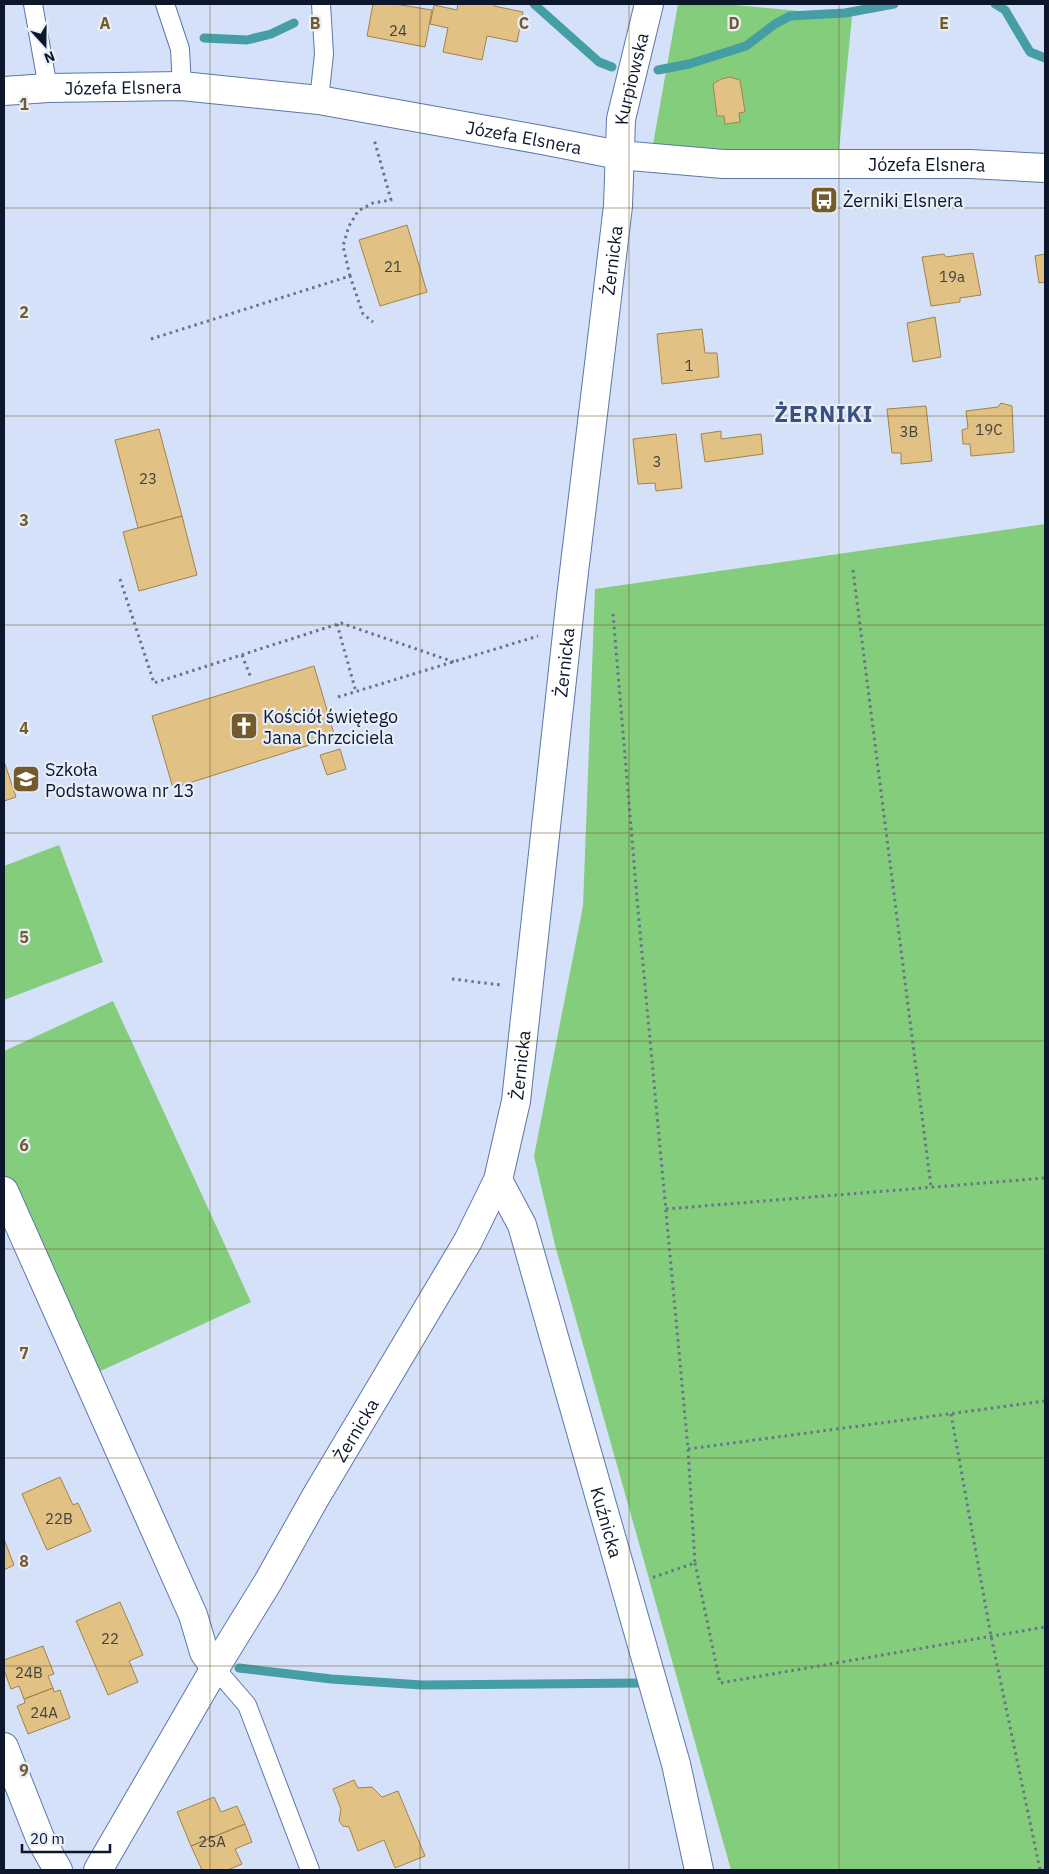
<svg xmlns="http://www.w3.org/2000/svg" width="1049" height="1874" font-family="'IBM Plex Sans',sans-serif">
<rect width="100%" height="100%" fill="#d4e1f8"/>
<path fill="#83cd7d" d="M678,4H725L852,16L839,150H652Z
M1045,524V1870H731L555,1245L534,1156L583,906L595,589Z
M59,845L103,962L4,1000V866Z
M113,1001L251,1302L94,1374L4,1178V1051Z"/>
<g fill="none" stroke-linecap="round" stroke-linejoin="round">
<path stroke="#469ea5" stroke-width="9" d="M534,4L599,62L612,67
M995,4L1005,10L1030,52L1045,58
M204,38L247,40L271,34L294,23
M658,70L689,64L746,46L775,24L790,16L845,13L894,4
M239,1668L331,1679L422,1685L642,1683"/>
</g>
<path fill="#e1c184" stroke="#a28348" d="M373,4H395L432,10L425,47L367,36Z
M458,4H494V6L523,12L517,42L487,36L482,60L443,52L448,28L430,24L434,5L457,10Z
M730,77L740,80L745,112L739,113L740,122L725,124L724,116H717L713,84L721,79Z
M407,225L427,292L380,306L359,240Z
M973,253L981,295L960,298V302L931,306L922,257L944,254L946,257Z
M1045,254V282L1039,283L1035,256Z
M935,317L941,357L913,362L907,323Z
M702,329L705,353H717L719,377L662,384L657,334Z
M1001,403L1012,406L1014,452L971,456L970,444H963L962,430L968,428L966,411L998,407Z
M926,406L932,461L901,464V453H892L887,409Z
M159,429L182,516L138,528L115,440Z
M721,431V439L761,434L763,454L705,462L701,434Z
M676,434L682,488L656,491L655,483L638,484L633,439Z
M182,516L197,575L139,591L123,532Z
M314,666L335,737L173,788L152,716Z
M340,749L346,769L327,775L320,755Z
M4,761L16,797L4,801Z
M60,1477L73,1505L78,1503L91,1531L47,1550L22,1494Z
M4,1539L14,1565L4,1570Z
M120,1602L143,1655L129,1661L138,1682L108,1695L76,1621Z
M43,1646L54,1674L48,1676L53,1688L24,1699L19,1686L11,1689L4,1670V1660Z
M53,1688L54,1692L60,1690L70,1718L28,1734L17,1706L25,1703L24,1699Z
M354,1780L358,1788L372,1787L382,1797L398,1791L425,1856L395,1868L384,1840L358,1851L349,1827L343,1826L339,1821L341,1809L333,1789Z
M214,1797L221,1812L237,1806L245,1824L191,1846L177,1812Z
M245,1824L252,1842L235,1849L242,1864L228,1870H202L191,1846Z"/>
<g fill="none" stroke-linecap="round" stroke-linejoin="round">
<g stroke="#5c77aa" stroke-width="20">
<path id="service" d="M33,4L48,88
M165,4L180,49L182,86
M319,100L324,54L321,4
M215,1668L247,1705L310,1870"/>
</g>
<g stroke="#5c77aa" stroke-width="30">
<g id="minor">
<path id="s1" d="M498,1180L522,1225L676,1764L699,1870"/>
<path d="M4,1191L193,1615L204,1652L215,1668"/>
<path d="M4,1747L40,1838L58,1870"/>
<path id="s2" d="M98,1870L215,1668L268,1582L315,1498L468,1241L498,1180L516,1101L571,597L618,206L621,119L649,4"/>
</g>
</g>
<g stroke="#5c77aa" stroke-width="30">
<g id="tertiary">
<path id="s3" d="M4,91L48,88L182,86L319,100L542,140L619,155L723,164H970L1045,168"/>
</g>
</g>
<path stroke="#69748a" stroke-width="3" stroke-dasharray="2.5 4" stroke-linecap="butt" d="M350,276L343,246L349,226L358,211L373,203L391,200L374,139
M151,339L350,276L363,314L373,322
M853,570L931,1187
M120,579L154,683L341,623L454,662
M613,614L638,910L688,1449L695,1563L651,1578
M337,624L356,692
M242,655L251,678
M338,697L538,636
M452,979L501,985
M666,1209L1045,1178
M951,1414L991,1636L1040,1870
M688,1449L1045,1401
M695,1563L720,1683L1045,1627"/>
<use href="#service" stroke="#fff" stroke-width="18"/>
<use href="#minor" stroke="#fff" stroke-width="28"/>
<use href="#tertiary" stroke="#fff" stroke-width="28"/>
</g>
<path fill="none" stroke="#735b2c" stroke-width="1" stroke-opacity="0.55" d="M210,4V1870M420,4V1870M629,4V1870M839,4V1870M4,208H1045M4,416H1045M4,625H1045M4,833H1045M4,1041H1045M4,1249H1045M4,1458H1045M4,1666H1045"/>
<defs>
<g id="bus-square" transform="scale(1.4375)"><rect x="-9" y="-9" width="18" height="18" rx="4" fill="#735b2c" stroke="#e7eef9"/><path d="M-5-6H5V4H4V6H2V4H-2V6H-4V4H-5ZM-3.5-4V0h7V-4ZM-3.5 1.2v1.5H-2V1.2ZM2 1.2v1.5H3.5V1.2Z" fill="#fff"/></g>
<g id="church-square" transform="scale(1.4375)"><rect x="-9" y="-9" width="18" height="18" rx="4" fill="#735b2c" stroke="#e7eef9"/><path d="M-1.2-6h2.4v3.5h3.3v2.4h-3.3V6h-2.4V-.1h-3.3v-2.4h3.3Z" fill="#fff"/></g>
<g id="school-square" transform="scale(1.4375)"><rect x="-9" y="-9" width="18" height="18" rx="4" fill="#735b2c" stroke="#e7eef9"/><path d="M0-5L7-2L0 1L-7-2ZM-4 1L0 2.5L4 1V4Q0 6-4 4Z" fill="#fff"/></g>
</defs>
<g fill-rule="evenodd">
<use href="#bus-square" x="824" y="200"/>
<use href="#church-square" x="244" y="726"/>
<use href="#school-square" x="26" y="779"/>
</g>
<g text-anchor="middle" dominant-baseline="central" stroke-width="4.5" stroke-linejoin="round" paint-order="stroke">
<g font-size="15" fill="#424241">
<text x="398" y="30">24</text>
<text x="393" y="266">21</text>
<text x="952" y="276">19a</text>
<text x="689" y="365">1</text>
<text x="989" y="429">19C</text>
<text x="909" y="431">3B</text>
<text x="657" y="461">3</text>
<text x="148" y="478">23</text>
<text x="59" y="1518">22B</text>
<text x="110" y="1638">22</text>
<text x="29" y="1672">24B</text>
<text x="44" y="1712">24A</text>
<text x="212" y="1841">25A</text>
</g>
<g font-size="18" fill="#0d172b" stroke="#e7eef9">
<text stroke="none"><textPath href="#s2" startOffset="1908">Kurpiowska</textPath></text>
<text stroke="none"><textPath href="#s3" startOffset="119">Józefa Elsnera</textPath></text>
<text stroke="none"><textPath href="#s3" startOffset="524">Józefa Elsnera</textPath></text>
<text stroke="none"><textPath href="#s3" startOffset="929">Józefa Elsnera</textPath></text>
<text stroke="none"><textPath href="#s2" startOffset="1725">Żernicka</textPath></text>
<text stroke="none"><textPath href="#s2" startOffset="1320">Żernicka</textPath></text>
<text stroke="none"><textPath href="#s2" startOffset="915">Żernicka</textPath></text>
<text stroke="none"><textPath href="#s2" startOffset="510">Żernicka</textPath></text>
<text stroke="none"><textPath href="#s1" startOffset="360">Kuźnicka</textPath></text>
</g>
<g font-size="18" fill="#0d172b" stroke="#e7eef9" text-anchor="start">
<text x="843" y="200">Żerniki Elsnera</text>
<text x="263" y="716">Kościół świętego<tspan x="263" dy="21">Jana Chrzciciela</tspan></text>
<text x="45" y="769">Szkoła<tspan x="45" dy="21">Podstawowa nr 13</tspan></text>
</g>
<g font-size="22" font-weight="bold" letter-spacing="1" fill="#385181" stroke="#e7eef9">
<text x="824" y="413">ŻERNIKI</text>
</g>
</g>
<g font-size="16" text-anchor="middle" font-weight="bold" fill="#735b2c" stroke="#e7eef9" stroke-width="4.5" stroke-linejoin="round" paint-order="stroke">
<text x="105" y="29">A</text>
<text x="315" y="29">B</text>
<text x="524" y="29">C</text>
<text x="734" y="29">D</text>
<text x="944" y="29">E</text>
<text x="24" y="110">1</text>
<text x="24" y="318">2</text>
<text x="24" y="526">3</text>
<text x="24" y="734">4</text>
<text x="24" y="943">5</text>
<text x="24" y="1151">6</text>
<text x="24" y="1359">7</text>
<text x="24" y="1567">8</text>
<text x="24" y="1776">9</text>
</g>
<rect width="1049" height="1874" fill="none" stroke="#0d172b" stroke-width="10"/>
<g transform="translate(45 45) rotate(159)" stroke="#e7eef9" stroke-width="4" paint-order="stroke">
<path d="M0-4L9 19L0 12L-9 19Z" fill="#0d172b"/>
<text y="-8" font-size="14" font-weight="bold" text-anchor="middle" fill="#0d172b">N</text>
</g>
<path d="M22 1844v8h88v-8" fill="none" stroke="#0d172b" stroke-width="2.5"/>
<text x="30" y="1844" font-size="15" fill="#0d172b" stroke="#e7eef9" stroke-width="4" paint-order="stroke">20 m</text>
</svg>
